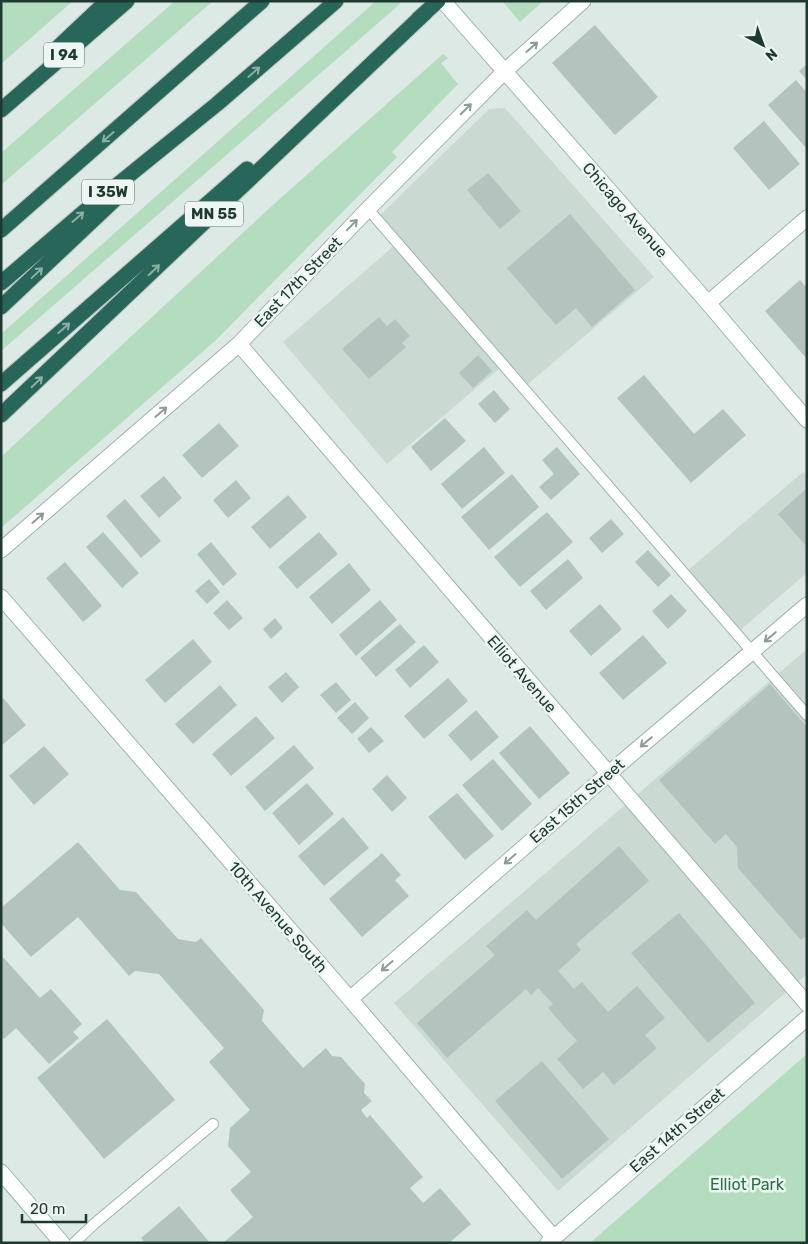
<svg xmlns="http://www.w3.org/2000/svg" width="808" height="1244" font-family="Rubik,sans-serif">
<rect width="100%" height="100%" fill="#dde9e4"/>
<path fill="#cbd9d3" d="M505,108L654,277L521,390L501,367L387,464L283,342L395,245L375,220L489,109Z
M803,472L807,477V573L738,632L686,572Z
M807,649V974L558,1191L394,1003Z"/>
<path fill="#b4dcbf" d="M1,1H73L1,64Z
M175,1H213L1,185V153Z
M376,1H398L400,4L1,351V334Z
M504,1H543L520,22L503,2Z
M443,54L448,58L441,63L458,84L392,152L397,157L215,341L1,528V457L274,204Z
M807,1054V1243H590Z"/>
<path fill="#b2c4bd" d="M595,25L658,97L615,135L552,63Z
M807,64V80L799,71Z
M796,80L807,93V149L768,105Z
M764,121L800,164L769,190L733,148Z
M488,173L521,211L500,229L467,190Z
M570,214L635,290L592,327L576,308L556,325L507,268Z
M800,280L807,288V359L765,311Z
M379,317L387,326L395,319L410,336L402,343L406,347L369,379L342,349Z
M478,355L492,371L473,388L459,373Z
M644,375L694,434L723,409L746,435L691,483L617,398Z
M494,390L510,409L495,423L478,404Z
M445,418L466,441L431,471L411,447Z
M219,423L239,446L202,478L182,455Z
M484,447L505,473L462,509L441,484Z
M557,447L580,474L551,500L539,487L554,474L542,460Z
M512,474L539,507L489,550L461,517Z
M164,476L182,498L159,518L140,496Z
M236,480L251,498L228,518L213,500Z
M807,488V547L778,514Z
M288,495L307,517L270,549L251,527Z
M125,499L161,541L141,558L106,516Z
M547,512L573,542L520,587L494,557Z
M611,519L624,534L602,553L589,538Z
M103,532L139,573L122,588L86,547Z
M319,532L338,554L297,589L278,567Z
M211,542L237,574L223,586L197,554Z
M648,550L671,575L658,587L635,562Z
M568,559L583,578L546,610L530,591Z
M65,562L102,606L83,622L46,578Z
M349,563L371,590L332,624L309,597Z
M209,579L220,592L207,604L195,591Z
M671,594L687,611L668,629L652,611Z
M227,600L243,618L229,630L213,613Z
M380,600L397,620L356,656L339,635Z
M600,604L622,629L591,656L569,631Z
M275,618L283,628L271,639L263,629Z
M400,624L416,642L376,677L360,658Z
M643,635L667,663L623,700L599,673Z
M193,639L212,662L165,703L145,680Z
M424,645L439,662L410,688L395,670Z
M286,672L299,687L282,703L268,687Z
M448,678L468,701L424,739L404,716Z
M336,682L351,700L336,713L320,695Z
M770,684L807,727V935L801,940L738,868L737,847L726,834L715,844L659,780Z
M220,685L237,705L193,744L175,724Z
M3,698L26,725L1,746V700Z
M355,702L369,718L352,734L337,718Z
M476,710L499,737L471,761L448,735Z
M256,716L275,738L231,776L212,754Z
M530,726L570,773L539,799L499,753Z
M371,727L384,741L369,753L357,739Z
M294,745L314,768L265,811L245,787Z
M44,746L69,774L34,805L9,776Z
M493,759L532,804L502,831L462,785Z
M387,775L407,798L392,812L372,789Z
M307,783L334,814L299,845L272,813Z
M457,793L494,836L465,860L428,817Z
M343,817L369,848L324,886L298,856Z
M78,842L120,890L136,892L178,939L196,942L201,938L264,1010L262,1021L303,1068L326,1048L332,1056L341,1057L365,1084L364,1093L372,1101L361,1110L367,1118L370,1115L423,1177L410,1188L423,1203L440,1188L471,1224L449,1243H223L253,1217L230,1190L251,1172L228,1146L230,1128L250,1110L209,1062L224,1048L159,974L135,971L129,976L78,917L31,957L1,923V908Z
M619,846L649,881L576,944L581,950L558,971L574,989L582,982L608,1012L637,986L665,1018L645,1035L657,1048L614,1085L603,1072L583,1089L557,1059L577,1041L548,1008L553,1004L538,988L531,995L526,989L447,1058L417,1023L495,955L486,946L527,910L536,920Z
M382,853L401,875L395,880L409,896L362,937L329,899Z
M679,913L755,1003L708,1043L631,953Z
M1,955L40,998L51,989L82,1024L73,1032L79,1038L49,1064L16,1028L4,1039L1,1036Z
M107,1019L175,1100L104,1159L37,1078Z
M542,1061L609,1139L562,1179L495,1101Z
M179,1206L210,1243H145L141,1238Z"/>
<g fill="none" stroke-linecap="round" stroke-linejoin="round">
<g stroke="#a0b1ab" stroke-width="12">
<path id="lane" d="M368,209L807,715
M74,1243L94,1224L213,1124"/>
</g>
<g stroke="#a0b1ab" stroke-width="17">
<path id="street" d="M708,303L807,218
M239,344L807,1004
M1,550L239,344L368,209L505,71L583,1
M1,597L350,999L554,1238
M350,999L608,774L807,605"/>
</g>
<g stroke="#9cb6ac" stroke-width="17">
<path id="secondary" d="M443,1L708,303L807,420
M1,1172L62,1243
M548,1243L807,1018"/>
</g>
<g stroke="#bcc4c2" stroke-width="17">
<path id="highway" d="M418,19L438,1
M52,53L107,1
M1,110L127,1
M1,230L262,1
M1,283L85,211L217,104L336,1
M1,307L126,189
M1,384L247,169
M1,415L426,12"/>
</g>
<use href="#lane" stroke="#fff" stroke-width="10"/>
<use href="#street" stroke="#fff" stroke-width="15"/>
<use href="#secondary" stroke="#fff" stroke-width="15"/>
<use href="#highway" stroke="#29665a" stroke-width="15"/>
</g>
<defs><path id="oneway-shaft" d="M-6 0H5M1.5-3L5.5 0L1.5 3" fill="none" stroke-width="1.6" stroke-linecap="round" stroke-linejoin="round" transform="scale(1.25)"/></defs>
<g stroke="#8e9c98">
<use href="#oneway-shaft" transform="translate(532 47) rotate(-42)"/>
<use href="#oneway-shaft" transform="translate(466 109) rotate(-45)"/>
<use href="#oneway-shaft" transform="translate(352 225) rotate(-46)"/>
<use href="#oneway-shaft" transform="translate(161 412) rotate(-41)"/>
<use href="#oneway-shaft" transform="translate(38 518) rotate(-41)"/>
<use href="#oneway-shaft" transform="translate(770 637) rotate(140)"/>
<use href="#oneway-shaft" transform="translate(646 742) rotate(140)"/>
<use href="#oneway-shaft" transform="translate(510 859) rotate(139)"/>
<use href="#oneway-shaft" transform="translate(387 966) rotate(139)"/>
</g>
<g stroke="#8baea6">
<use href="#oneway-shaft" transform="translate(254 72) rotate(-41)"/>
<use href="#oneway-shaft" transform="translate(108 137) rotate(139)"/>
<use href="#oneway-shaft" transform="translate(78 217) rotate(-41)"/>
<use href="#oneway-shaft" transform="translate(154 270) rotate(-44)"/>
<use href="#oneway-shaft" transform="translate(37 273) rotate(-43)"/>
<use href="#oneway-shaft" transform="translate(64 328) rotate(-41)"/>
<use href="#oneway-shaft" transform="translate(37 382) rotate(-44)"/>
</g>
<g text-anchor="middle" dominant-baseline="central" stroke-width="5" stroke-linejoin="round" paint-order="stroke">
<g fill="#edf6f2" stroke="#5c726c" stroke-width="1">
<rect x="44" y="42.5" width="40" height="25" rx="4"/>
<rect x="82" y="179.5" width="52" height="25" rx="4"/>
<rect x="185" y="201.5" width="58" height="25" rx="4"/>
</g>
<g font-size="15" font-weight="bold" fill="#1e3932">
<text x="64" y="55">I 94</text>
<text x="108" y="192">I 35W</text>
<text x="214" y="214">MN 55</text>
</g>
<g font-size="16" fill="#1e3932" stroke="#edf6f2">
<text transform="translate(625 210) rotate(49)">Chicago Avenue</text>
<text transform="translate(298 282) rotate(-46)">East 17th Street</text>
<text transform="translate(522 674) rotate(49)">Elliot Avenue</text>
<text transform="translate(577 801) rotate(-41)">East 15th Street</text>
<text transform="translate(278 917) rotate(49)">10th Avenue South</text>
<text transform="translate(677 1130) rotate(-41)">East 14th Street</text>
</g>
<g font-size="16" fill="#277144" stroke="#edf6f2">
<text x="747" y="1184">Elliot Park</text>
</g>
</g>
<rect width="808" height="1244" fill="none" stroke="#1e3932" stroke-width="5"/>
<g transform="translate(763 45) rotate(139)" stroke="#edf6f2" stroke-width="4" paint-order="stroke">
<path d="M0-4L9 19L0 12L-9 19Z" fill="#1e3932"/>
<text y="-8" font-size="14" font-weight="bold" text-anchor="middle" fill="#1e3932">N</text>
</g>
<path d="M22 1214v8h64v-8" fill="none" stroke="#1e3932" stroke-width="2.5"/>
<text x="30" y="1214" font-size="15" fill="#1e3932" stroke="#edf6f2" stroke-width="4" paint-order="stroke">20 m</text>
</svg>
